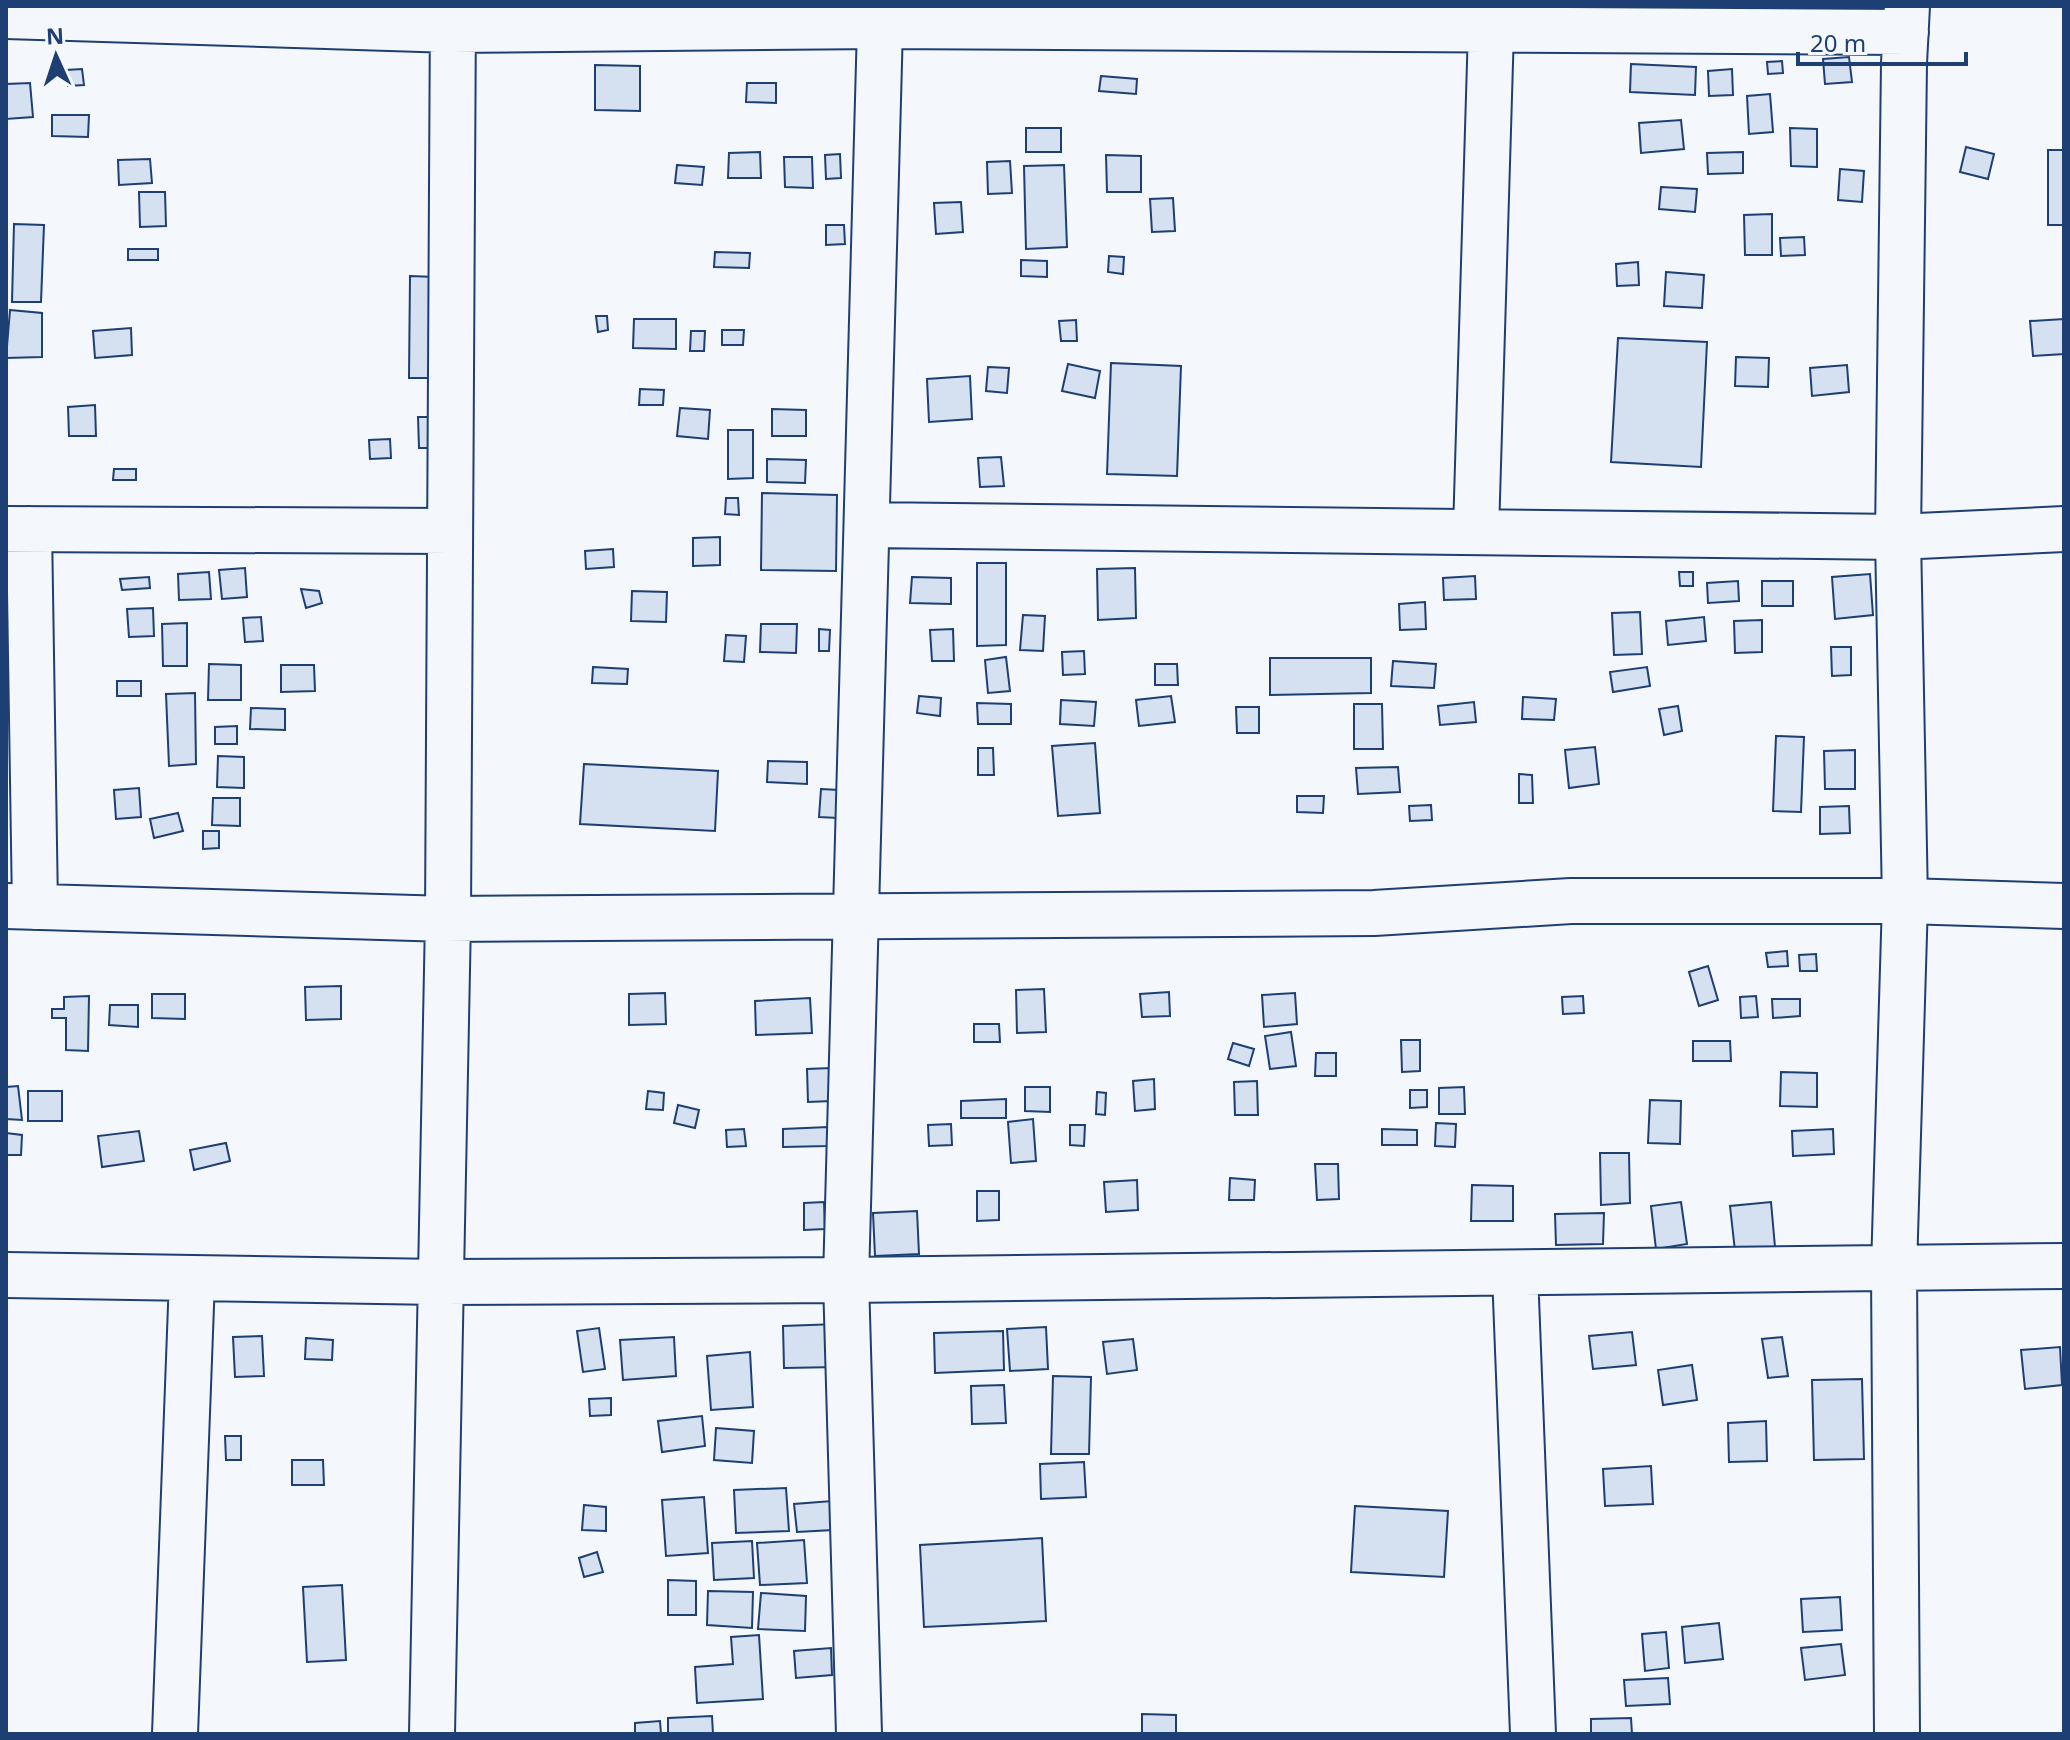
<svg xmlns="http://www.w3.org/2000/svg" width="2070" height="1740" font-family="'Noto Sans',sans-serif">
<rect width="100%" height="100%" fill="#f4f7fb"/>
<path fill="#d5e0f0" stroke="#1d3f73" stroke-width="2" d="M1849,57L1852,82L1825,84L1823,59Z
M1782,61L1783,73L1768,74L1767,62Z
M1631,64L1696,67L1695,95L1630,92Z
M595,65L640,66V111L595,110Z
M82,69L84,85L68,86L66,70Z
M1732,69L1733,95L1709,96L1708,71Z
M1101,76L1137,79L1136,94L1099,91Z
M30,83L33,117L6,119V84Z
M747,83H776V103L746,102Z
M1770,94L1773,132L1749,134L1747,96Z
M52,115H89L88,137L52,136Z
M1681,120L1684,149L1641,153L1639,123Z
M1026,128H1061V152H1026Z
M1790,128L1817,129V167L1791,166Z
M1966,147L1994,154L1988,179L1960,172Z
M2048,150H2064V225H2048Z
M760,152L761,178H728L729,153Z
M1743,152V173L1708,174L1707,153Z
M840,154L841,178L826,179L825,155Z
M1106,155L1141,156V192H1107Z
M784,157H812L813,188L785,187Z
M150,159L152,183L119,185L118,160Z
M1010,161L1012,193L988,194L987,162Z
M677,165L704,167L702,185L675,183Z
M1064,165L1067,247L1026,249L1024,166Z
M1840,169L1864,171L1862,202L1838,200Z
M1661,187L1697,189L1695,212L1659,209Z
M139,192H165L166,226L140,227Z
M1173,198L1175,231L1152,232L1150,199Z
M961,202L963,232L936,234L934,203Z
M1772,214V255H1745L1744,215Z
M14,224L44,225L41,302H12Z
M826,225H844L845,244L826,245Z
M1804,237L1805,255L1781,256L1780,238Z
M128,249H158V260H128Z
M715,252L750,253L749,268L714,267Z
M1109,256L1124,257L1123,274L1108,272Z
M1021,260L1047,261V277L1021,276Z
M1638,262L1639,285L1617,286L1616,264Z
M1666,272L1704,275L1702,308L1664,306Z
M410,276L435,277L434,378H409Z
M10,310L42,313V357L6,358Z
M596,316H607L608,330L598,332Z
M634,319H676V349L633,348Z
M2064,319V354L2033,356L2030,321Z
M1076,320L1077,341H1061L1059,321Z
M131,328L132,355L95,358L93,331Z
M722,330H744L743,345H722Z
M691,331H705L704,351H690Z
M1618,338L1707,342L1701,467L1611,462Z
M1736,357L1769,358L1768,387L1735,386Z
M1111,363L1181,366L1177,476L1107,474Z
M1068,364L1100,371L1095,398L1062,391Z
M1847,365L1849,392L1812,396L1810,368Z
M988,367L1009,368L1007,393L986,391Z
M970,376L972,419L929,422L927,379Z
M640,389L664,390L663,405H639Z
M95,405L96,436H69L68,407Z
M680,408L710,410L708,439L677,436Z
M772,409L806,410V436H772Z
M418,417H439V448H419Z
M728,430H753V478L728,479Z
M390,439L391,458L370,459L369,440Z
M1001,457L1004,486L980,487L978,458Z
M767,459L806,460L805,483L767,482Z
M114,469H136V480H113Z
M762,493L837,495L836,571L761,570Z
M726,498H738L739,515L725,514Z
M720,537V565L693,566V538Z
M613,549L614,567L586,569L585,551Z
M977,563H1006V645L977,646Z
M245,568L247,597L222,599L219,570Z
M1135,568L1136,618L1098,620L1097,569Z
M209,572L211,599L179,600L178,574Z
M1679,572H1693V586H1680Z
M1870,574L1873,615L1835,619L1832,577Z
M1475,576L1476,599L1444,600L1443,578Z
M149,577L150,588L122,590L120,579Z
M912,577L951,578V604L910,603Z
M1738,581L1739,601L1708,603L1707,583Z
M1762,581H1793V606H1762Z
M301,589L319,591L322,603L306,608Z
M632,591L667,592L666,622L631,621Z
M1425,602L1426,629L1400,630L1399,604Z
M153,608L154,636L129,637L127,609Z
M1640,612L1642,654L1614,655L1612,613Z
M1023,615L1045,616L1043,651L1020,650Z
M261,617L263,641L245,642L243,618Z
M1704,617L1706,641L1668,645L1666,621Z
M1762,620V652L1735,653L1734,621Z
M187,623V666H163L162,624Z
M761,624H797L796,653L760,652Z
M819,629L830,630L829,651H819Z
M953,629L954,661H932L930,630Z
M726,635L746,636L744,662L724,661Z
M1831,647H1851V675L1832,676Z
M1084,651L1085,674L1063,675L1062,652Z
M1006,657L1010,691L988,693L985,660Z
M1270,658H1371V693L1270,695Z
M1393,661L1436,664L1434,688L1391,686Z
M209,664L241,665V700H208Z
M1155,664H1177L1178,685H1155Z
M281,665H314L315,691L281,692Z
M593,667L628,669L627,684L592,683Z
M1647,667L1650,686L1613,692L1610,672Z
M117,681H141V696H117Z
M195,693L196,764L169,766L166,694Z
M919,696L941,698L940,716L917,713Z
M1171,696L1175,722L1139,726L1136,700Z
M1523,697L1556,699L1554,720L1522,719Z
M1061,700L1096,702L1094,726L1060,724Z
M1474,702L1476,722L1440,725L1438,706Z
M977,703L1011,704V724H978Z
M1354,704H1382L1383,749H1354Z
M1678,706L1682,731L1664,735L1659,709Z
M1236,707H1259V733H1237Z
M251,708L285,709V730L250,729Z
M237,726V744H215V727Z
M1776,736L1804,737L1801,812L1773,811Z
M1095,743L1100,813L1058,816L1052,746Z
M1595,747L1599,784L1569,788L1565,750Z
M978,748H993L994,775H978Z
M1855,750V789H1825L1824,751Z
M218,756L244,757V788L217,787Z
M768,761L807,762V784L767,782Z
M584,764L718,771L715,831L580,824Z
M1398,767L1400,792L1358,794L1356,768Z
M1519,774L1532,775L1533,803H1519Z
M139,788L141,817L116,819L114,790Z
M821,789L839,790L838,818L819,817Z
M1297,796H1324L1323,813L1297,812Z
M213,798H240V826L212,825Z
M1431,805L1432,820L1410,821L1409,806Z
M1849,806L1850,833L1820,834V807Z
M178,813L183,831L154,838L150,819Z
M203,831H219V848L203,849Z
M1787,951L1788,966L1768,967L1766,953Z
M1816,954L1817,971H1800L1799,955Z
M1708,966L1718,1000L1699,1006L1689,972Z
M341,986V1019L306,1020L305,987Z
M1044,989L1046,1032L1017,1033L1016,990Z
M1169,992L1170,1016L1142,1017L1140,994Z
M665,993L666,1024L629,1025V994Z
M1295,993L1297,1024L1264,1027L1262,995Z
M152,994H185V1019L152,1018Z
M89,996L88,1051L66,1050V1018H52V1009H64V997Z
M1583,996L1584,1013L1563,1014L1562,997Z
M1756,996L1758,1017L1741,1018L1740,997Z
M810,998L812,1033L756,1035L755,1001Z
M1772,999H1800V1016L1773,1018Z
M110,1005H138V1027L109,1025Z
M974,1024H999L1000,1042H974Z
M1291,1032L1296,1066L1270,1069L1265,1036Z
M1401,1040H1420V1071L1402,1072Z
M1693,1041H1730L1731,1061H1693Z
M1233,1043L1254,1049L1249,1066L1228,1059Z
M1316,1053H1336V1076H1315Z
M831,1068L832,1101L808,1102L807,1069Z
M1781,1072L1817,1073V1107L1780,1106Z
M1154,1079L1155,1109L1135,1111L1133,1081Z
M1257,1081L1258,1115H1235L1234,1082Z
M18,1086L22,1120L6,1119V1087Z
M1025,1087H1050V1112L1025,1111Z
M1464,1087L1465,1114H1439V1088Z
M1410,1090H1427V1107L1410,1108Z
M28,1091H62V1121H28Z
M648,1091L664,1093L663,1110L646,1109Z
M1097,1092L1106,1093L1105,1115L1096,1114Z
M1006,1099V1118H961V1101Z
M1650,1100L1681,1101L1680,1144L1648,1143Z
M678,1105L699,1110L695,1128L674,1123Z
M1033,1119L1036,1161L1011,1163L1008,1122Z
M1436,1123L1456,1124L1455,1147L1435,1146Z
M951,1124L952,1145L929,1146L928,1125Z
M1070,1125H1085L1084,1146L1070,1145Z
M828,1127V1146L783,1147V1129Z
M744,1129L746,1146L727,1147L726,1130Z
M1382,1129L1417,1130V1145H1382Z
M1833,1129L1834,1154L1793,1156L1792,1131Z
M139,1131L144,1161L102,1167L98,1136Z
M6,1133L22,1135L21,1155H6Z
M226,1143L230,1161L194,1170L190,1150Z
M1600,1153H1629L1630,1203L1601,1205Z
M1315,1164H1338L1339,1199L1317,1200Z
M1230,1178L1255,1180L1254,1200H1229Z
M1137,1180L1138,1210L1106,1212L1104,1182Z
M1472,1185L1513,1186V1221H1471Z
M977,1191H999V1220L977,1221Z
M824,1202L825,1229L804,1230V1203Z
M1681,1202L1687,1244L1656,1249L1651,1206Z
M1771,1202L1775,1247L1735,1251L1730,1206Z
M917,1211L919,1254L875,1256L873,1213Z
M1604,1213L1603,1244L1556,1245L1555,1214Z
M837,1324L838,1367L784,1368L783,1326Z
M1046,1327L1048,1369L1010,1371L1007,1329Z
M599,1328L605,1369L583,1372L577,1331Z
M1003,1331L1004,1370L935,1373L934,1333Z
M1632,1332L1636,1365L1593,1369L1589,1336Z
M262,1336L264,1376L235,1377L233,1337Z
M674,1337L676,1376L623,1380L620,1340Z
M1782,1337L1788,1376L1768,1378L1762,1339Z
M306,1338L333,1340L332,1360L305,1359Z
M1133,1339L1137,1370L1107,1374L1103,1342Z
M2060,1347L2062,1385L2025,1389L2021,1350Z
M750,1352L753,1407L711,1410L707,1356Z
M1692,1365L1697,1400L1663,1405L1658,1370Z
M1053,1376L1091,1377L1089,1454H1051Z
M1862,1379L1864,1459L1814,1460L1812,1380Z
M1004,1385L1006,1423L972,1424L971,1386Z
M611,1398V1415L590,1416L589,1399Z
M702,1416L705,1446L662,1452L658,1421Z
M1766,1421L1767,1461L1729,1462L1728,1423Z
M716,1428L754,1431L752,1463L714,1460Z
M225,1436H241V1460H226Z
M292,1460H323L324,1485H292Z
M1084,1462L1086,1497L1041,1499L1040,1464Z
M1651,1466L1653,1504L1605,1506L1603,1469Z
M786,1488L789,1531L736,1533L734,1490Z
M704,1497L708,1553L666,1556L662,1500Z
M832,1501L833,1530L797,1532L794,1504Z
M584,1505L606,1507V1531L582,1530Z
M1355,1506L1448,1511L1444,1577L1351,1572Z
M1042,1538L1046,1621L924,1627L920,1545Z
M804,1540L807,1583L760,1585L757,1543Z
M752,1541L754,1578L714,1580L712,1543Z
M597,1552L603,1572L584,1577L579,1558Z
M668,1580L696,1581V1615H668Z
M342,1585L346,1660L307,1662L303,1587Z
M708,1591L753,1592L752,1628L707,1625Z
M761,1593L806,1596L805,1631L758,1629Z
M1840,1597L1842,1630L1803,1632L1801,1599Z
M1719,1623L1723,1659L1685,1663L1682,1627Z
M1666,1632L1669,1668L1645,1671L1642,1634Z
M759,1635L763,1699L697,1703L695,1667L733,1664L731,1637Z
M1841,1644L1845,1675L1805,1680L1801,1648Z
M831,1648L832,1675L796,1678L794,1651Z
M1668,1678L1670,1704L1626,1706L1624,1680Z
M1142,1714L1176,1715V1734H1142Z
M712,1716L713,1734H668V1718Z
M1631,1718L1632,1734H1591V1719Z
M660,1721L661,1734H635V1723Z"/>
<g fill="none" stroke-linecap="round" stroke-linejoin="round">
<g stroke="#1d3f73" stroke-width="48">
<path id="minor" d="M6,16L453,30L880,26L1906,32
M867,525L1898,537L2064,529
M6,529L450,531
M29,529L35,907
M1476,532L1491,29
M6,906L448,919L1374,913L1571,901H1905L2064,906
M1515,1273L1533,1734
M6,1275L440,1282L846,1280L2064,1266
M175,1734L192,1279
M432,1734L448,919L453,6
M859,1734L846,1280L880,26
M1897,1734L1894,1269L1905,901L1898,537L1904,63L1907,6"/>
</g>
<use href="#minor" stroke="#f4f7fb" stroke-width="44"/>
</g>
<rect width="2070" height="1740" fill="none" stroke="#1d3f73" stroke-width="16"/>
<g transform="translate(56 56) rotate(357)" stroke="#f4f7fb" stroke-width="6" paint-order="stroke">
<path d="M0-6L14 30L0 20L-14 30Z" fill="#1d3f73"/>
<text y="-12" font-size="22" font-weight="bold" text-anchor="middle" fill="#1d3f73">N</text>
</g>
<path d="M1798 52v12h168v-12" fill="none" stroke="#1d3f73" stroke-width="4"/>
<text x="1810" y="52" font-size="24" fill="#1d3f73" stroke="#f4f7fb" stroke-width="6" paint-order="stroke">20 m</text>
</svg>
